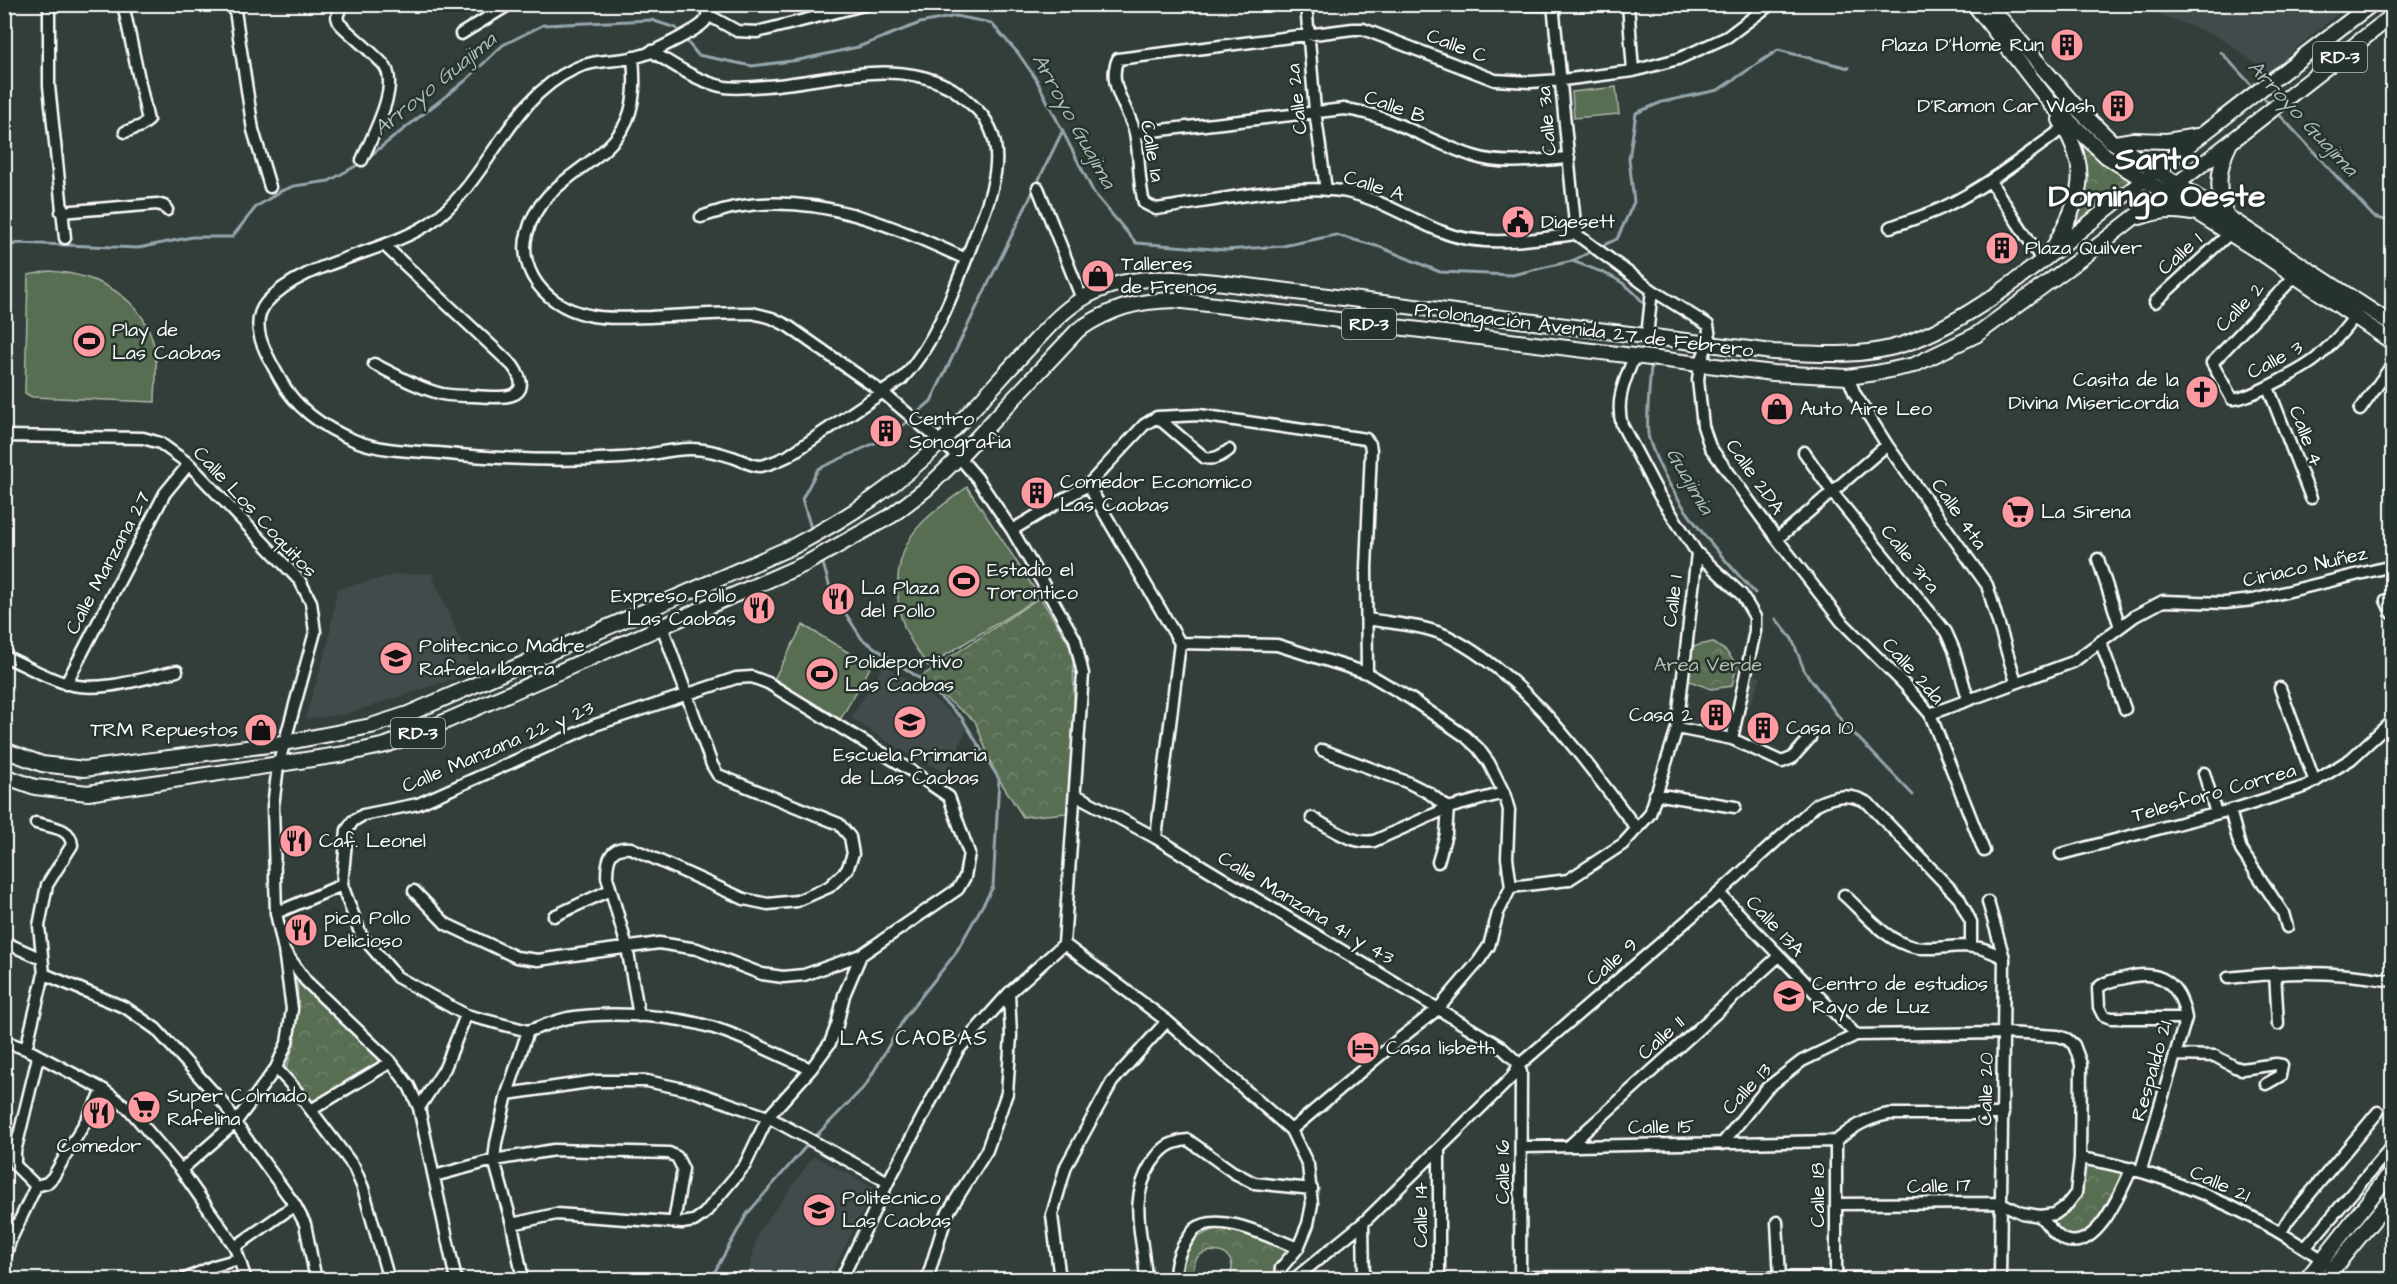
<svg xmlns="http://www.w3.org/2000/svg" width="2397" height="1284" font-family="'Architects Daughter',sans-serif">
<defs>
<pattern id="forest-crowns" width="20" height="18" patternUnits="userSpaceOnUse" patternTransform="scale(1.5)"><rect width="20" height="18" fill="#596e52"/><path d="M2 6a3 3 0 1 1 6 0M12 15a3 3 0 1 1 6 0" fill="none" stroke="#72846c"/></pattern>
</defs>
<rect width="100%" height="100%" fill="#333e3b"/>
<filter id="ink" filterUnits="userSpaceOnUse"><feTurbulence type="fractalNoise" baseFrequency=".0167" numOctaves="2"/><feDisplacementMap in="SourceGraphic" scale="12" xChannelSelector="R" yChannelSelector="G"/><feConvolveMatrix kernelMatrix="1 2 1 2 8 2 1 2 1" color-interpolation-filters="sRGB"/></filter>
<g filter="url(#ink)">
<path fill="#434b4c" d="M2146,5H2348L2268,72L2219,37L2149,10Z
M431,573L474,672L346,714L305,719L328,644L337,589L394,575Z
M884,664L912,682L967,726L948,774L903,751L851,718Z
M1749,673L1761,677L1751,704L1743,703Z
M814,1156L874,1188L829,1279H747L758,1233Z"/>
<path fill="url(#forest-crowns)" stroke="#acb6a8" stroke-width="1.5" d="M2075,138L2103,161L2133,181L2065,235L2073,219Z
M1040,597L1073,650L1076,795L1068,813L1023,817L995,773L975,721L919,678Z
M1712,642L1726,651L1737,665L1732,686L1711,689L1684,679L1687,648Z
M297,981L350,1027L382,1062L310,1107L285,1072C297,1039 299,1015 297,981Z
M2080,1162L2123,1168C2116,1187 2103,1229 2083,1236C2079,1238 2073,1237 2069,1237L2048,1220C2083,1204 2081,1198 2080,1162Z
M1216,1229C1243,1231 1265,1242 1291,1249L1276,1279H1229C1247,1241 1178,1243 1197,1279L1181,1280C1182,1253 1190,1236 1216,1229Z"/>
<path fill="#596e52" stroke="#acb6a8" stroke-width="1.5" d="M1616,87L1619,114L1574,118L1572,92Z
M49,271C97,274 146,297 155,351C158,367 155,386 155,402L32,397L25,393L28,275Z
M967,487L1040,597L928,666C922,657 915,648 910,639C894,611 893,568 909,540C921,518 948,502 967,487Z
M803,625L871,666L840,720L773,681Z"/>
<g fill="none" stroke-linecap="round" stroke-linejoin="round">
<path stroke="#95a6ac" stroke-width="3" d="M2221,52L2255,89
M2260,94L2271,106
M2276,111L2374,217L2392,222
M366,159L465,81L503,45L543,25L651,20L676,28L698,55L752,66L799,60L858,47L920,23L956,16L991,23L1018,53L1036,79L1094,193L1136,243L1226,250L1283,246L1336,235L1380,247L1440,272L1512,275L1572,261L1592,251
M4,248L18,243L138,248L192,237H232L256,207L281,191L294,186L329,181L361,163
M1598,248L1617,239L1634,202L1629,159L1636,113L1662,102L1718,90L1778,50L1849,68
M1572,261C1600,271 1625,278 1643,303
M1651,366C1650,381 1645,427 1649,439C1667,496 1715,550 1755,593
M812,531L802,499L818,469L892,435L931,401L1063,130
M1776,619L1792,639L1805,672L1842,721L1913,795
M813,1139L866,1085L905,1017L955,954L993,887L999,779L962,718L919,678L862,639L831,591L822,560
M710,1280L747,1214L809,1143"/>
<g stroke="#fff" stroke-width="15">
<path id="minor" d="M49,4V86L65,238
M123,4L148,121L141,126L125,132
M234,4L253,130L270,187
M342,4L337,17L339,23C353,37 370,50 383,64C402,84 371,138 362,160
M1306,4L1315,111L1326,190
M1523,4L1553,5
M1553,4L1576,234
M1628,4L1633,71
M708,15L737,31L757,32L868,4
M461,34L510,4
M651,51C674,65 698,82 725,87C738,89 753,87 766,86C826,82 892,57 949,87C957,91 964,98 971,104C1009,135 997,181 981,221C959,275 942,335 902,379L788,456C779,460 769,465 760,466C751,466 740,459 732,457C720,453 704,449 691,449C667,449 645,457 621,458C560,462 498,459 438,453C410,451 382,451 356,441C324,428 296,409 280,379C268,357 247,326 266,303C302,261 384,254 430,223C489,182 507,100 574,69C596,58 620,63 643,55C653,52 700,29 705,21C709,16 707,10 706,4
M633,57C635,81 636,106 623,128C598,169 539,181 527,234C523,248 526,264 533,277C544,297 565,310 588,315C608,320 630,317 651,317C685,315 718,313 752,313L772,318L788,326L882,392L959,457L977,478L1012,530L1075,639L1083,674L1064,944
M1135,133L1344,109C1390,114 1429,142 1473,156C1504,166 1537,160 1569,158
M1990,181L2042,260
M1038,188L1082,299
M61,212L157,204L164,206L167,210
M701,217C713,213 725,209 736,207C819,192 893,226 966,259
M1890,227C1907,221 1925,216 1942,208C1986,187 2025,156 2065,127
M1576,234C1533,239 1482,249 1440,231C1410,219 1380,199 1347,192C1295,182 1210,202 1156,209L1144,203C1138,180 1140,156 1135,133C1129,108 1106,85 1118,59L1353,29H1363L1495,80L1530,82L1562,80L1633,71L1678,59L1727,37L1771,4
M1576,234L1652,290L1708,325L1710,338L1700,364L1698,380L1703,426L1710,447L1777,539L1841,621L1905,685L1930,714L1984,851
M2295,276L2212,363L2232,399C2245,401 2308,367 2319,356C2333,343 2348,327 2359,310
M2155,302L2230,233
M1647,336L1652,290
M374,364C396,375 418,388 442,394C452,396 464,396 474,396C497,398 538,402 513,366L384,245
M1848,377L1855,394L1887,445L1987,585L2016,682
M2268,387L2311,498
M2360,410L2392,365
M1157,417L1205,458C1214,460 1221,456 1229,450
M4,436L143,438L160,443L189,464L300,581L311,602L315,632L278,766L273,806L276,913L284,950L292,1009L287,1043L276,1068L235,1123L181,1170
M1804,452L1832,492L1946,632L1954,650L1968,699
M1088,485L1180,643
M1012,530L1088,485L1144,425L1157,417L1199,415L1366,439L1370,444L1371,450L1366,568L1367,673
M1777,539L1887,445
M1697,553L1742,595L1755,617V631L1732,739
M2098,559L2120,627
M2386,600L2392,613
M1368,619C1395,624 1428,625 1453,639C1532,682 1583,759 1637,829
M1180,643L1277,645L1367,673L1411,699L1465,736L1478,748L1489,763L1504,793L1509,810L1507,858L1511,887
M2101,643L2125,709
M4,656C25,665 46,678 68,684C102,693 143,678 177,671
M66,684L165,493L189,464
M2280,688L2315,782
M1930,714L2073,662L2135,616L2163,601L2225,603L2253,600L2392,566
M1677,728L1732,739L1782,762L1792,758L1810,738
M1322,750L1407,782L1429,793L1448,808L1504,793
M2204,773L2216,813
M1655,794L1735,807
M1076,795L1156,838L1501,1047L1516,1061L1521,1072L1520,1280
M2230,810L2241,850L2283,913L2287,927
M1312,818C1331,828 1352,845 1374,841L1448,808L1446,834L1438,862
M1156,838L1180,643
M2061,854L2238,808L2307,786L2351,759L2392,721
M1511,887L1568,880L1623,844L1650,814L1677,728L1697,553L1659,495L1622,425C1615,400 1625,380 1634,357
M414,891L446,924L516,957L538,960L659,943L697,949L762,974L783,977L804,975L861,955L958,889L965,877L969,853L949,797L910,770L768,683L752,677L736,678L595,725L418,804L363,815L353,821L347,830L342,885L361,935L397,977L466,1015L528,1031
M1719,893L1856,1035
M1844,895C1864,913 1887,942 1914,947C1933,951 1955,944 1974,947C1985,948 1994,953 2004,958
M1988,902L2004,958L2000,1280
M276,913L342,885
M554,916L610,890
M4,942L42,959
M1064,944L1167,1021L1291,1130L1308,1165L1312,1204L1308,1224L1298,1248L1281,1268L1280,1280
M286,953L306,981L391,1062L409,1086L419,1108L456,1280
M2275,973L2278,1024
M44,974L126,1008L156,1029L226,1106L235,1123L295,1205L305,1224L316,1280
M2228,978C2283,971 2338,971 2392,981
M639,1016L627,947L607,877C607,859 610,846 631,848L744,899L768,904L797,901L829,887L847,870L853,854L850,837L839,824L718,775L712,765L662,626
M528,1031C541,1027 554,1021 568,1018C610,1011 673,1015 714,1028C747,1038 779,1056 811,1069
M4,1041L26,1049L104,1090L129,1109L181,1170L235,1247L246,1280
M26,1049L44,974L39,926L47,885L72,845C71,827 50,827 36,823
M2176,1055L2215,1056L2235,1067L2242,1069L2276,1064L2282,1065L2280,1076L2266,1084
M276,1068L295,1089L354,1167L363,1188L389,1280
M507,1094L596,1081H647L693,1091L768,1117L888,1182
M419,1108L445,1068L466,1015
M311,1110L391,1062
M1291,1130L1397,1041L1438,1009L1478,962L1489,946L1498,913L1511,887
M1836,1141C1853,1127 1867,1118 1889,1114H2003
M1836,1141V1280
M1722,1144L1767,1088L1802,1061L1856,1035L2005,1033L2058,1036L2067,1039L2074,1045L2081,1064L2080,1158L2076,1193L2066,1206L2055,1214L2040,1216L2022,1213L2001,1203L1837,1204
M1569,1146L1778,957
M1522,1147L1836,1141
M2080,1158C2168,1172 2254,1212 2326,1262
M2141,1170L2186,1018C2180,983 2160,968 2125,978C2116,980 2105,981 2098,988L2099,1007L2103,1015L2111,1018H2186
M434,1176L494,1160L554,1150L669,1153L677,1157L683,1169L674,1222
M36,1186L15,1165V1152L38,1057
M2040,1216C2047,1224 2057,1239 2068,1241C2099,1248 2121,1190 2132,1168
M1777,1222L1780,1279
M1363,1223L1364,1280
M512,1224L556,1214L682,1223L694,1221L704,1214L745,1165L768,1117L811,1069L830,1043L837,1025L844,995L861,955
M2281,1232L2288,1220L2378,1112
M235,1247L295,1205
M2306,1247L2392,1146
M4,1261L10,1241L36,1186L47,1183L53,1177L104,1090
M1520,1277L2000,1278
M183,1280L214,1266L239,1259
M523,1280L512,1224L494,1160L496,1143L507,1094L528,1031
M841,1280L888,1182L958,1050L1009,993L1064,944
M927,1280L947,1214L987,1150L1007,1093L1011,1036L1009,993
M1063,1280L1059,1272L1052,1215L1066,1166L1112,1082L1167,1021
M1146,1280C1144,1238 1127,1203 1151,1164C1162,1148 1169,1142 1188,1140L1233,1172L1254,1183L1312,1189
M1175,1280C1175,1265 1178,1252 1187,1240C1189,1237 1192,1232 1195,1229C1220,1210 1273,1239 1298,1248
M1293,1280L1363,1223L1512,1077L1519,1065L1719,893L1817,804C1835,795 1850,793 1868,803L1959,898L1971,922V946
M1439,1280V1151"/>
</g>
<g stroke="#fff" stroke-width="18">
<path id="major" d="M1974,4L2052,105L2106,156L2266,256L2392,342
M1988,4L2078,109L2111,141L2392,324
M2115,143L2133,140L2167,141L2197,136
M2227,216C2215,192 2218,167 2230,143
M2140,217C2157,211 2173,209 2191,213
M2054,247C2081,196 2092,173 2060,120
M4,750L42,764L84,769L284,743L371,726L408,714L794,546C849,517 898,485 942,441C971,412 998,381 1026,351C1043,333 1060,312 1082,299C1125,272 1177,278 1224,283L1773,352C1815,354 1864,358 1904,344C1980,318 2057,248 2121,198C2204,133 2287,68 2372,4
M4,776L35,787L88,793L345,754L386,745L428,729L805,564L891,516L926,489L959,457L1078,330C1111,308 1135,301 1175,300L1773,373L1848,377L1876,373L1914,365L1976,335L2091,251L2392,16
M2306,1280L2392,1171
M2324,1280L2392,1197"/>
</g>
<use href="#minor" stroke="#26332d" stroke-width="10"/>
<use href="#major" stroke="#26332d" stroke-width="14"/>
</g>
</g>
<defs>
<g id="building-disc" transform="scale(1.725)"><circle r="9.5" fill="#ff9aa2" stroke="#26332d"/><path d="M-4-6H4V6H1V3H-1V6H-4ZM-2.5-4.3h1.7v1.8h-1.7ZM.8-4.3h1.7v1.8H.8ZM-2.5-1h1.7V.8h-1.7ZM.8-1h1.7V.8H.8Z" fill="#111"/></g>
<g id="civic-disc" transform="scale(1.725)"><circle r="9.5" fill="#ff9aa2" stroke="#26332d"/><path d="M-.6-6.5H3V-4.5H.6V-3L4-1V1h2V6H-6V1h2V-1L-.6-3ZM-1.2 2.5V6h2.4V2.5Z" fill="#111"/></g>
<g id="shop-disc" transform="scale(1.725)"><circle r="9.5" fill="#ff9aa2" stroke="#26332d"/><path d="M-5-2.5h2.3a2.7 3.5 0 0 1 5.4 0H5L5.5 6h-11ZM-1.5-2.5h3a1.5 2.3 0 0 0-3 0Z" fill="#111"/></g>
<g id="stadium-disc" transform="scale(1.725)"><circle r="9.5" fill="#ff9aa2" stroke="#26332d"/><path d="M0-5a6.5 5 0 1 0 0 10a6.5 5 0 1 0 0-10ZM-3.5-1.8h7v3.6h-7Z" fill="#111"/></g>
<g id="church-disc" transform="scale(1.725)"><circle r="9.5" fill="#ff9aa2" stroke="#26332d"/><path d="M-1.2-6h2.4v3.5h3.3v2.4h-3.3V6h-2.4V-.1h-3.3v-2.4h3.3Z" fill="#111"/></g>
<g id="supermarket-disc" transform="scale(1.725)"><circle r="9.5" fill="#ff9aa2" stroke="#26332d"/><path d="M-6-5.5h2.5l.6 2H6L4.5 2H-2.5L-4.4-4H-6ZM-1.5 3.2a1.3 1.3 0 1 0 .1 0ZM3 3.2a1.3 1.3 0 1 0 .1 0Z" fill="#111"/></g>
<g id="restaurant-disc" transform="scale(1.725)"><circle r="9.5" fill="#ff9aa2" stroke="#26332d"/><path d="M-5-6h1v4h1v-4h1v4h1v-4h1v5L-1.5 .5V6h-2V.5L-5-1ZM5-6V6H3V1.5H1.5Q1.5-4 5-6Z" fill="#111"/></g>
<g id="school-disc" transform="scale(1.725)"><circle r="9.5" fill="#ff9aa2" stroke="#26332d"/><path d="M0-5L7-2L0 1L-7-2ZM-4 1L0 2.5L4 1V4Q0 6-4 4Z" fill="#111"/></g>
<g id="university-disc" transform="scale(1.725)"><circle r="9.5" fill="#ff9aa2" stroke="#26332d"/><path d="M0-5L7-2L0 1L-7-2ZM-4 1L0 2.5L4 1V4Q0 6-4 4Z" fill="#111"/></g>
<g id="hotel-disc" transform="scale(1.725)"><circle r="9.5" fill="#ff9aa2" stroke="#26332d"/><path d="M-6-4.5h1.5V1H6V5H4.5V3h-9V5H-6ZM-4 0a1.8 1.8 0 1 1 3.6 0ZM.5 0V-2.5h3Q6-2.5 6 0Z" fill="#111"/></g>
</defs>
<g fill-rule="evenodd">
<use href="#building-disc" x="2067" y="45"/>
<use href="#building-disc" x="2118" y="106"/>
<use href="#civic-disc" x="1518" y="222"/>
<use href="#building-disc" x="2002" y="248"/>
<use href="#shop-disc" x="1098" y="276"/>
<use href="#stadium-disc" x="89" y="341"/>
<use href="#church-disc" x="2202" y="392"/>
<use href="#shop-disc" x="1777" y="409"/>
<use href="#building-disc" x="886" y="431"/>
<use href="#building-disc" x="1037" y="493"/>
<use href="#supermarket-disc" x="2018" y="512"/>
<use href="#stadium-disc" x="964" y="581"/>
<use href="#restaurant-disc" x="838" y="599"/>
<use href="#restaurant-disc" x="759" y="608"/>
<use href="#school-disc" x="396" y="658"/>
<use href="#stadium-disc" x="822" y="674"/>
<use href="#building-disc" x="1716" y="715"/>
<use href="#school-disc" x="910" y="722"/>
<use href="#building-disc" x="1763" y="728"/>
<use href="#shop-disc" x="261" y="730"/>
<use href="#restaurant-disc" x="296" y="841"/>
<use href="#restaurant-disc" x="301" y="930"/>
<use href="#university-disc" x="1789" y="996"/>
<use href="#hotel-disc" x="1363" y="1048"/>
<use href="#supermarket-disc" x="144" y="1107"/>
<use href="#restaurant-disc" x="99" y="1113"/>
<use href="#university-disc" x="819" y="1210"/>
</g>
<g text-anchor="middle" dominant-baseline="central" stroke-width="5" stroke-linejoin="round" paint-order="stroke">
<g fill="#26332d" stroke="#bec2c0" stroke-width="1.5">
<rect x="2313" y="42" width="54" height="30" rx="4.5"/>
<rect x="1342" y="309" width="54" height="30" rx="4.5"/>
<rect x="391" y="718" width="54" height="30" rx="4.5"/>
</g>
<g font-size="18" font-weight="bold" fill="#fff">
<text x="2340" y="57">RD-3</text>
<text x="1369" y="324">RD-3</text>
<text x="418" y="733">RD-3</text>
</g>
<g font-size="20" fill="#fff" stroke="#26332d" text-anchor="start">
<text x="2044" y="45" text-anchor="end">Plaza D'Home Run</text>
<text x="2095" y="106" text-anchor="end">D'Ramon Car Wash</text>
<text x="1541" y="222">Digesett</text>
<text x="2025" y="248">Plaza Quilver</text>
<text x="1121" y="264">Talleres<tspan x="1121" dy="23">de Frenos</tspan></text>
<text x="112" y="330">Play de<tspan x="112" dy="23">Las Caobas</tspan></text>
<text x="2179" y="380" text-anchor="end">Casita de la<tspan x="2179" dy="23">Divina Misericordia</tspan></text>
<text x="1800" y="409">Auto Aire Leo</text>
<text x="909" y="419">Centro<tspan x="909" dy="23">Sonografia</tspan></text>
<text x="1060" y="482">Comedor Economico<tspan x="1060" dy="23">Las Caobas</tspan></text>
<text x="2041" y="512">La Sirena</text>
<text x="987" y="570">Estadio el<tspan x="987" dy="23">Torontico</tspan></text>
<text x="861" y="588">La Plaza<tspan x="861" dy="23">del Pollo</tspan></text>
<text x="736" y="596" text-anchor="end">Expreso Pollo<tspan x="736" dy="23">Las Caobas</tspan></text>
<text x="419" y="646">Politecnico Madre<tspan x="419" dy="23">Rafaela Ibarra</tspan></text>
<text x="845" y="662">Polideportivo<tspan x="845" dy="23">Las Caobas</tspan></text>
<text x="1693" y="715" text-anchor="end">Casa 2</text>
<text x="1786" y="728">Casa 10</text>
<text x="238" y="730" text-anchor="end">TRM Repuestos</text>
<text x="910" y="755" text-anchor="middle">Escuela Primaria<tspan x="910" dy="23">de Las Caobas</tspan></text>
<text x="319" y="841">Caf. Leonel</text>
<text x="324" y="918">pica Pollo<tspan x="324" dy="23">Delicioso</tspan></text>
<text x="1812" y="984">Centro de estudios<tspan x="1812" dy="23">Rayo de Luz</tspan></text>
<text x="1386" y="1048">Casa lisbeth</text>
<text x="167" y="1096">Super Colmado<tspan x="167" dy="23">Rafelina</tspan></text>
<text x="99" y="1146" text-anchor="middle">Comedor</text>
<text x="842" y="1198">Politecnico<tspan x="842" dy="23">Las Caobas</tspan></text>
</g>
<g font-size="20" fill="#fff" stroke="#26332d">
<text transform="translate(1457 46) rotate(21)">Calle C</text>
<text transform="translate(1297 99) rotate(-96)">Calle 2a</text>
<text transform="translate(1395 107) rotate(20)">Calle B</text>
<text transform="translate(1547 121) rotate(-95)">Calle 3a</text>
<text transform="translate(1152 151) rotate(80)">Calle 1a</text>
<text transform="translate(1374 186) rotate(18)">Calle A</text>
<text transform="translate(2180 254) rotate(-42)">Calle 1</text>
<text transform="translate(2240 307) rotate(-46)">Calle 2</text>
<text transform="translate(1584 330) rotate(7)">Prolongación Avenida 27 de Febrero</text>
<text transform="translate(2275 360) rotate(-28)">Calle 3</text>
<text transform="translate(2306 436) rotate(69)">Calle 4</text>
<text transform="translate(1755 477) rotate(55)">Calle 2DA</text>
<text transform="translate(255 512) rotate(47)">Calle Los Coquitos</text>
<text transform="translate(1959 514) rotate(55)">Calle 4ta</text>
<text transform="translate(1910 559) rotate(51)">Calle 3ra</text>
<text transform="translate(108 563) rotate(-62)">Calle Manzana 27</text>
<text transform="translate(2305 567) rotate(-13)">Ciriaco Nuñez</text>
<text transform="translate(1673 601) rotate(-83)">Calle 1</text>
<text transform="translate(1913 671) rotate(48)">Calle 2da</text>
<text transform="translate(498 747) rotate(-23)">Calle Manzana 22 y 23</text>
<text transform="translate(2214 793) rotate(-16)">Telesforo Correa</text>
<text transform="translate(1306 908) rotate(31)">Calle Manzana 41 y 43</text>
<text transform="translate(1775 926) rotate(47)">Calle 13A</text>
<text transform="translate(1612 962) rotate(-41)">Calle 9</text>
<text transform="translate(1661 1038) rotate(-42)">Calle 11</text>
<text transform="translate(2152 1071) rotate(-74)">Respaldo 21</text>
<text transform="translate(1747 1089) rotate(-47)">Calle 13</text>
<text transform="translate(1986 1089) rotate(-89)">Calle 20</text>
<text transform="translate(1661 1127) rotate(-1)">Calle 15</text>
<text transform="translate(1503 1172) rotate(-90)">Calle 16</text>
<text transform="translate(2220 1184) rotate(24)">Calle 21</text>
<text transform="translate(1939 1186) rotate(-2)">Calle 17</text>
<text transform="translate(1818 1195) rotate(-90)">Calle 18</text>
<text transform="translate(1421 1215) rotate(-90)">Calle 14</text>
</g>
<g font-size="20" fill="#b4beb1" stroke="#26332d">
<text x="1708" y="665">Area Verde</text>
</g>
<g font-size="21" font-style="italic" fill="#afbcc0" stroke="#26332d">
<text transform="translate(435 84) rotate(-39)">Arroyo Guajima</text>
<text transform="translate(2303 118) rotate(47)">Arroyo Guajima</text>
<text transform="translate(1074 121) rotate(61)">Arroyo Guajima</text>
<text transform="translate(1690 481) rotate(60)">Guajimia</text>
</g>
<g font-size="21" letter-spacing="1.5" fill="#fff" stroke="#26332d">
<text x="914" y="1038">LAS CAOBAS</text>
</g>
<g font-size="32" font-weight="bold" fill="#fff" stroke="#26332d">
<text x="2157" y="159">Santo<tspan x="2157" dy="37">Domingo Oeste</tspan></text>
</g>
</g>
<rect width="2397" height="1284" fill="none" stroke="#26332d" stroke-width="24"/>
<rect x="12" y="12" width="2373" height="1260" fill="none" stroke="#fff" stroke-width="2" filter="url(#ink)"/>
</svg>
